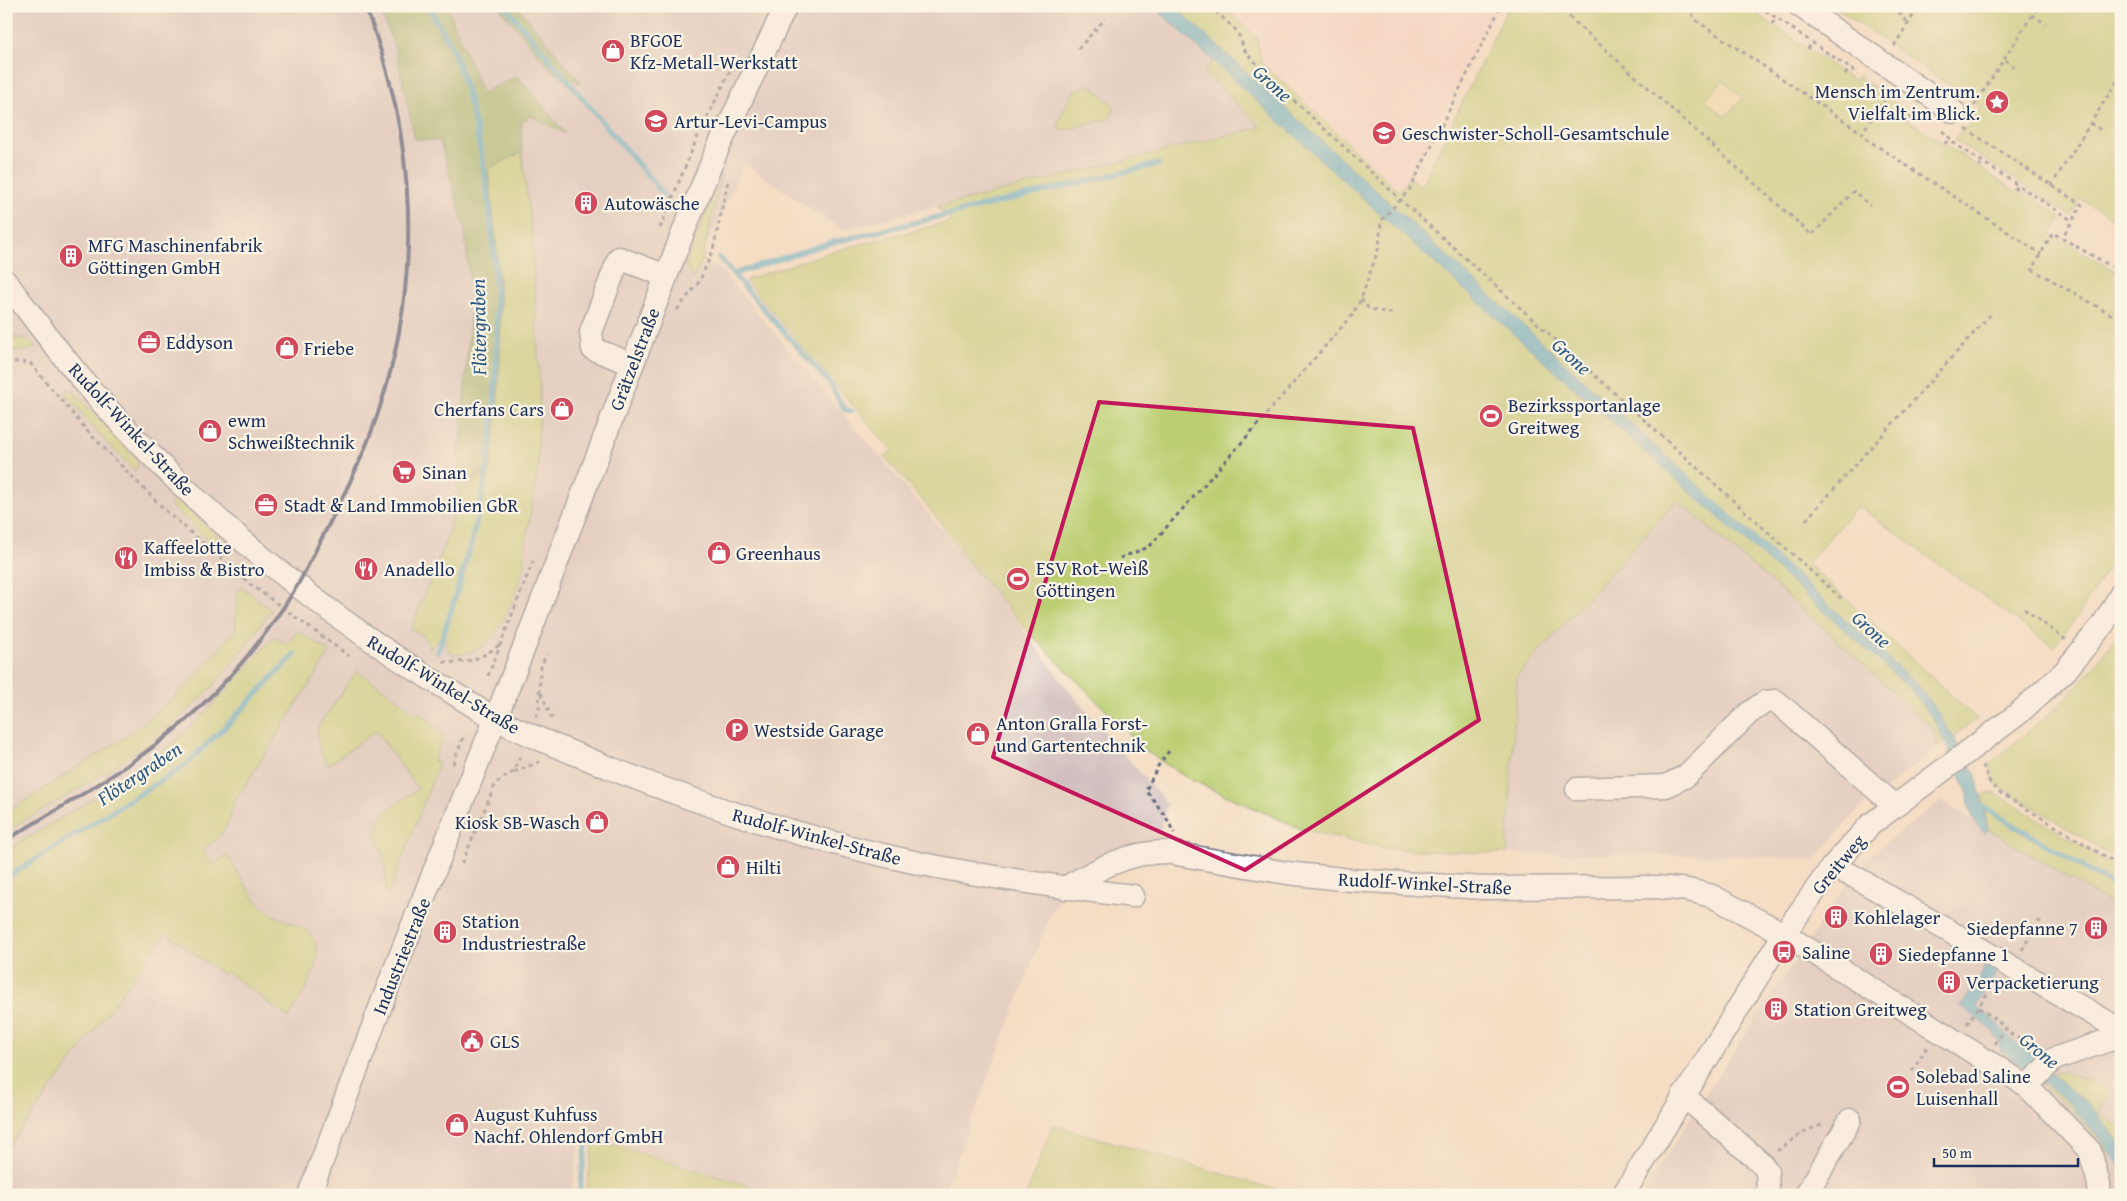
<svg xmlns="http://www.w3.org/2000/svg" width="2127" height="1201" font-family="'Gentium Book Plus',serif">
<rect width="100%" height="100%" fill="#fcf5e5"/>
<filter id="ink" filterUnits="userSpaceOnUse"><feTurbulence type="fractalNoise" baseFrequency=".02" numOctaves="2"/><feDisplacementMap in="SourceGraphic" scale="10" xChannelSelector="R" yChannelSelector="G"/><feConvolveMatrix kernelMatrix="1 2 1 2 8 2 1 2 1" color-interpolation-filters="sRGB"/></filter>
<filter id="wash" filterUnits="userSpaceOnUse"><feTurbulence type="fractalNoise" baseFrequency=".0096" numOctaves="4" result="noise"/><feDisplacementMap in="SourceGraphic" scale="20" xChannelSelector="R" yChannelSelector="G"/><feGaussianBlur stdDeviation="1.12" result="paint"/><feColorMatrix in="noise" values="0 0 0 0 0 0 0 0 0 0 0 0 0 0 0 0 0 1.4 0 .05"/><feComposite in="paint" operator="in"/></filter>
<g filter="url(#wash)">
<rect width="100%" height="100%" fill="#f4ddc2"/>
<path fill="#f7d1c6" d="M1223,6H1497L1410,177L1399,191L1262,63L1256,36Z"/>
<path fill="#d2bfbf" d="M6,6H1153L1212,60L1206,73L1262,127L841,230L744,163L698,264L719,268L965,557L1010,612L1067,688L1167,804L1158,840L1122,847L1086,866L1052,910L943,1195H779L581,1133L571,1195H6Z
M1677,500L1820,625L1934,730L1938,747L1860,808L1814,860L1765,856L1507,853L1517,676Z
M1941,801L2121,910V1195H1642L1700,1102L1845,886L1873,852Z"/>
<path fill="#bbce71" stroke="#6b7e68" d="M1153,6H1223L1256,36L1262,63L1399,191L1410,177L1421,187L1509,6H1749L1756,11V13L1854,81L1858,76L1909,112L1905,118L2023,196L2026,192L2061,217L2051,234L2121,274V544C2101,581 2080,615 2054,647L1858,506L1807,563L1977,719L1938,747L1934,730L1820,625L1677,500L1517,676L1507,853L1422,851L1384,848L1301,829L1187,778L1146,751L1022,625L965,557L934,514L885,457L892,451L745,280L830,252L952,221L937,207L1261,127L1205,73L1212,60Z
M1833,6H2121V223L2081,199L2071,216L1954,140L1961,130L1968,126L1980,106Z
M1091,85L1114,106V112L1109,119L1060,131L1058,128V122L1074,91Z
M522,152L532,238L540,392L538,467L523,560L526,562C515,591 504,642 470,652C462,655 456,656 448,652L446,640L441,636L430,649L424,636L411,629L448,536L456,500L491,465C495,429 499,392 500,355C502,293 496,230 488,169Z
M721,176L702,261L693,278L686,267L688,258Z
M6,337L25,339L36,347C26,353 18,351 6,349Z
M69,390L74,392L139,462L135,471L103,439L65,393Z
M177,499L230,548L226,556L170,505Z
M242,587L271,610C247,645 223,678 192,707C138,758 69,793 6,832V813L125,737L167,704L193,679L235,630L237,593Z
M298,631L330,652L233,804C231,826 220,837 203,850L213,865L227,855C237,870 252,898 264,909C273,918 290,921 302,928C337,949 302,992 289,1018L227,972L224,975L166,933L6,1150V851C56,820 109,792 155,757C200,723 237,679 273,637L287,644Z
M2121,631V861L2000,787L1994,782L1989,764L2058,707L2086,676Z
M357,671L402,702L416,715L419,712L444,735L433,761L439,763L389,894L386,893V871L382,850L376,836L378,826L386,811L418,789L376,731L328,765C320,752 314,740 319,725Z
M1995,793L2121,870V910L1988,829L1982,795Z
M2064,1072L2092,1081L2112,1091L2098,1113L2121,1127V1146L2108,1157L2073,1111L2042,1085L2054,1073Z
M1053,1125L1295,1195H1026Z
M594,1139L779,1195H585Z"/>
<path fill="#94b163" stroke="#587060" d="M379,6H447L482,93L517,76L565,133L530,116L521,122L522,152L488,169C495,230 502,293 500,355C499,392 495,429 491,465L456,500L471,307L465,229L440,141L415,139L396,52Z
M498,6H517L581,83L553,72Z"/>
<path fill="#eeda9e" stroke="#84847e" d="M1723,80L1743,98L1725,117L1705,100Z"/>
<path fill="#4aa7c8" stroke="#326b93" d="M1153,6H1174L1920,688L1941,717L1976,775L1988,829L1985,833C1974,825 1967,807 1968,794L1945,742L1932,717L1908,687L1381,215Z
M1988,963L1999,968L1976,1007L1996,1022L2009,1037L2039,1060L2052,1075L2090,1105L2121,1146V1169L2104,1144L2067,1101L2000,1050C2001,1032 1974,1017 1961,1007Z"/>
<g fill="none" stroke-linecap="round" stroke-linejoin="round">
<path stroke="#4aa7c8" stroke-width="5.5" d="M428,6C437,22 449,39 455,56C498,174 505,338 488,462C479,527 457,590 438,652
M505,6L664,195
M719,257L733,274L826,244L1158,164
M733,274L830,384L844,409L851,411
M1979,804L2121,890
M6,878L184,766L227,725L295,654
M579,1195L586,1146"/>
</g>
</g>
<g filter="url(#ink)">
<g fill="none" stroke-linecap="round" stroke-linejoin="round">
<g stroke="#676c81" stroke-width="25">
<path id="minor" d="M1800,6L1954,112
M6,282C41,328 75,374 115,417C208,518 315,607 432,680C452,692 473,706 494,718C531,737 571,752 610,768C707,807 807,839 909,861C982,877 1058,887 1133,896
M632,364L593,349L591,332L619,258L666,276
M1577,789L1666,786L1686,776L1749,713L1765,702L1776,701L1895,806
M1832,867L1853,876L2121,1030
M1065,888C1096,870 1128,852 1165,852L1287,873L1351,880L1484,888L1657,887L1688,890L1712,896L1784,934L2027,1086L2090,1151L2099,1184V1195
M2027,1086L2054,1059L2121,1036
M1683,1095L1761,1163L1767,1171L1768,1191
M309,1195L391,979L527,640L682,235L717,150L786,6
M1623,1195L1784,934L1832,867L1870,825L2018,714L2065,671L2104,623L2121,594
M1806,1195L1850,1120"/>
</g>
<path stroke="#676c81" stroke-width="3" stroke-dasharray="4 4" stroke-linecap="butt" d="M1210,6L1237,31L1246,53L1286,93L1401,200L1842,599
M1557,6L1812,235L1854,191L1870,206
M1695,6L1692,13L1694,19L1862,133
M1759,6L1854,71
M1894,6L1908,23
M1931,6L1932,7
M806,13L810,6
M2032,15L2046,24
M1772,24L1776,18
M1894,46L1919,6
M1078,49L1105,19
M1808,49L1812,42
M2005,60L2017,69
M1845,75L1850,68
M1888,91V94L1862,133L1868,140L2041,254
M1974,106L2038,6
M1909,120L1914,112
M2090,123L2101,130
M1966,129L2082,205L2062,238
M1942,131L1948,135L1952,142L2073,221
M1945,144L1950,137
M1979,167L1983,162
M2051,186L2121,75
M2014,190L2018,185
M660,228L697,138L734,63
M2121,272L2053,233L2032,269L2121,320
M1361,299L1369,309L1395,314
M677,310L699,282L713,250L728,181
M6,361L30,363L90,434L164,509L250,584L349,656
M1806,520L1991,314
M1120,558L1149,547L1251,432L1352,315L1361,299L1379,247L1381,221L1410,189L1501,6
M2024,609L2066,640
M443,662C468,663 479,660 499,645
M488,676L533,561
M541,693L553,721
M536,717L539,709L540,670L546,654
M1169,751L1158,766L1146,790L1166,817L1174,833
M453,764L463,738
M1983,765L1988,780L1999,792L2121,866
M514,772L539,762L541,763
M462,863L496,783L513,772L522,753
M2022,950L2039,921L2044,924
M1979,1008L1997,1020L2011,1034L2037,1049
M1967,1024L1995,982
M1995,1044L2007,1025
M1912,1071L1927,1047
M1777,1151C1793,1140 1804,1129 1823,1125"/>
<use href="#minor" stroke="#fff" stroke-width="22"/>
<path stroke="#1b2f5e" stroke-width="4" d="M6,840C73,800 144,761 200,707C237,672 271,629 297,586C308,567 317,547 327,528C346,491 365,453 378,413C423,280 417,137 365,6"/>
</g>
</g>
<path d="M0 0H2127V1201H0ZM1099,402L1413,428L1479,720L1245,870L993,757Z" fill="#f4ddc2" fill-opacity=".55" fill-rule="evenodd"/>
<path fill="none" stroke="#c2185b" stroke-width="4" stroke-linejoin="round" d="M1099,402L1413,428L1479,720L1245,870L993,757Z"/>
<defs>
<g id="shop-disc" transform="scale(1.25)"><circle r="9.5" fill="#d1495b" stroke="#fcf5e5"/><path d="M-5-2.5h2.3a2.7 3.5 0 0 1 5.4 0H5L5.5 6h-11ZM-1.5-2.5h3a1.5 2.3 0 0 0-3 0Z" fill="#fff"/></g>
<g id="sight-disc" transform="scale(1.25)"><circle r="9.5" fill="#d1495b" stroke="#fcf5e5"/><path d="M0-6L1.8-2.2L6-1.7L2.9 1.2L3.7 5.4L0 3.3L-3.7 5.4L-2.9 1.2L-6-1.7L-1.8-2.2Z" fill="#fff"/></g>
<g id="school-disc" transform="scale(1.25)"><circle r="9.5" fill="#d1495b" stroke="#fcf5e5"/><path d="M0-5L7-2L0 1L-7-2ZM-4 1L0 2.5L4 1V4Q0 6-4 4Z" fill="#fff"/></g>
<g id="building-disc" transform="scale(1.25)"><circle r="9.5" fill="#d1495b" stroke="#fcf5e5"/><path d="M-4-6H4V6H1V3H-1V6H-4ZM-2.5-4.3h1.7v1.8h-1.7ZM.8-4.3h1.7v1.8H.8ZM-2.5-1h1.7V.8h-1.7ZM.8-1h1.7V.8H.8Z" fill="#fff"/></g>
<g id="office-disc" transform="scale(1.25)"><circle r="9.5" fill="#d1495b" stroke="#fcf5e5"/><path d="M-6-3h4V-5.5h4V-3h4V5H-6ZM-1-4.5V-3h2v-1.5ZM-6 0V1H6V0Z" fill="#fff"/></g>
<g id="stadium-disc" transform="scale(1.25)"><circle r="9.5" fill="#d1495b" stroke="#fcf5e5"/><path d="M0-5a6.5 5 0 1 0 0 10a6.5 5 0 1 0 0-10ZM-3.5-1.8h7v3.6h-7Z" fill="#fff"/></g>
<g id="supermarket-disc" transform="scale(1.25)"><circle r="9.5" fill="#d1495b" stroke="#fcf5e5"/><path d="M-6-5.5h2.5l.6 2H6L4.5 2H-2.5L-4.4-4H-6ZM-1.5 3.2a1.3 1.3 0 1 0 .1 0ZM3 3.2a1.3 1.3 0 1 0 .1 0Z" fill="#fff"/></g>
<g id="restaurant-disc" transform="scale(1.25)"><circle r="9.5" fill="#d1495b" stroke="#fcf5e5"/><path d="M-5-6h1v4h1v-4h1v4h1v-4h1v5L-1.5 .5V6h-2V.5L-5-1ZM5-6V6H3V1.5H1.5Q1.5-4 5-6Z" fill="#fff"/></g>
<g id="parking-disc" transform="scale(1.25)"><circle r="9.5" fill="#d1495b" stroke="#fcf5e5"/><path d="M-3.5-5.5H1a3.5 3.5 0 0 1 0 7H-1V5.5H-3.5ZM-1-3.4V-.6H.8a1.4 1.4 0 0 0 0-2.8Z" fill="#fff"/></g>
<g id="bus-disc" transform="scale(1.25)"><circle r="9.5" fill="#d1495b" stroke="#fcf5e5"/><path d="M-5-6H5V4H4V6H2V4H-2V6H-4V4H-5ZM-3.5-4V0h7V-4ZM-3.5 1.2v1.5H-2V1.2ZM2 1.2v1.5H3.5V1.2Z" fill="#fff"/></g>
<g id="civic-disc" transform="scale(1.25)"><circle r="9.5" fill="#d1495b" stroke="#fcf5e5"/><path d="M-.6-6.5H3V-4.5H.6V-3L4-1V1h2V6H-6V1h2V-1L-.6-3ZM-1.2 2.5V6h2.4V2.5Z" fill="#fff"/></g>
</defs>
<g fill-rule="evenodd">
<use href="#shop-disc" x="613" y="51"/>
<use href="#sight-disc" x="1997" y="102"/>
<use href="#school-disc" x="656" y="121"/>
<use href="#school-disc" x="1384" y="133"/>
<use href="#building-disc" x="586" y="203"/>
<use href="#building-disc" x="71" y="256"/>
<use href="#office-disc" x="149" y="342"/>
<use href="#shop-disc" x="287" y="348"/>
<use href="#shop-disc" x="562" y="409"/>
<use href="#stadium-disc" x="1491" y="416"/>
<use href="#shop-disc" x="210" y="431"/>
<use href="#supermarket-disc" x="404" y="472"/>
<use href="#office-disc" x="266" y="505"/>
<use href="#shop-disc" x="719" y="553"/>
<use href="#restaurant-disc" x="126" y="558"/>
<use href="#restaurant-disc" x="366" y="569"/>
<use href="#stadium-disc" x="1018" y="579"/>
<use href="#parking-disc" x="737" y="730"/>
<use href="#shop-disc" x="978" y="734"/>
<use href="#shop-disc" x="597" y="822"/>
<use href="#shop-disc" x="728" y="867"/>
<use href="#building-disc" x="1836" y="917"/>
<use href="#building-disc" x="2096" y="928"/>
<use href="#building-disc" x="445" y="932"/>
<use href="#bus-disc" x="1784" y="952"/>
<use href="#building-disc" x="1881" y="954"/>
<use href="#building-disc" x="1949" y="982"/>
<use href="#building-disc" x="1776" y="1009"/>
<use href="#civic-disc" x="472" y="1041"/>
<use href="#stadium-disc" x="1898" y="1087"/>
<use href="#shop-disc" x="457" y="1125"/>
</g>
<g text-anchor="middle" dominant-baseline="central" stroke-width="4.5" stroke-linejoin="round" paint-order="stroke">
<g font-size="19" fill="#1b2f5e" stroke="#fcf5e5" text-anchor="start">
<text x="630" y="40">BFGOE<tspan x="630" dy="22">Kfz-Metall-Werkstatt</tspan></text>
<text x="1980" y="91" text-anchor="end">Mensch im Zentrum.<tspan x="1980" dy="22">Vielfalt im Blick.</tspan></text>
<text x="674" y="121">Artur-Levi-Campus</text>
<text x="1402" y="133">Geschwister-Scholl-Gesamtschule</text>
<text x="604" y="203">Autowäsche</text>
<text x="88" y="245">MFG Maschinenfabrik<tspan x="88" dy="22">Göttingen GmbH</tspan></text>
<text x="166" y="342">Eddyson</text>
<text x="304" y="348">Friebe</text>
<text x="1508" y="405">Bezirkssportanlage<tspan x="1508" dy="22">Greitweg</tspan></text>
<text x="544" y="409" text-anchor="end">Cherfans Cars</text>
<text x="228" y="420">ewm<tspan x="228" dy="22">Schweißtechnik</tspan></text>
<text x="422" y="472">Sinan</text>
<text x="284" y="505">Stadt &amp; Land Immobilien GbR</text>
<text x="144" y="547">Kaffeelotte<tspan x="144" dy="22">Imbiss &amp; Bistro</tspan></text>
<text x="736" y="553">Greenhaus</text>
<text x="1036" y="568">ESV Rot–Weìß<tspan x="1036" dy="22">Göttingen</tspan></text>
<text x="384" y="569">Anadello</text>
<text x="996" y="723">Anton Gralla Forst-<tspan x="996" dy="22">und Gartentechnik</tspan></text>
<text x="754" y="730">Westside Garage</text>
<text x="580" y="822" text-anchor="end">Kiosk SB-Wasch</text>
<text x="746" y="867">Hilti</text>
<text x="1854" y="917">Kohlelager</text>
<text x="462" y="921">Station<tspan x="462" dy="22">Industriestraße</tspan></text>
<text x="2078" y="928" text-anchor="end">Siedepfanne 7</text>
<text x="1802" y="952">Saline</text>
<text x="1898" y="954">Siedepfanne 1</text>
<text x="1966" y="982">Verpacketierung</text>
<text x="1794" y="1009">Station Greitweg</text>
<text x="490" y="1041">GLS</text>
<text x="1916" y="1076">Solebad Saline<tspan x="1916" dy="22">Luisenhall</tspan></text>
<text x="474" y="1114">August Kuhfuss<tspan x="474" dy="22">Nachf. Ohlendorf GmbH</tspan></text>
</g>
<g font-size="19" fill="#1b2f5e" stroke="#fcf5e5">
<text transform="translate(634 359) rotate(-69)">Grätzelstraße</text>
<text transform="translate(132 429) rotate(47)">Rudolf-Winkel-Straße</text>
<text transform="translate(444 684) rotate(31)">Rudolf-Winkel-Straße</text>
<text transform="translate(817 836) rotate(15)">Rudolf-Winkel-Straße</text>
<text transform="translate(1838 864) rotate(-50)">Greitweg</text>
<text transform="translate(1425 883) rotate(3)">Rudolf-Winkel-Straße</text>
<text transform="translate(401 956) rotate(-68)">Industriestraße</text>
</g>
<g font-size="20" font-style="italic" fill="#2b5983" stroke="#fcf5e5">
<text transform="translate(1273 83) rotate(42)">Grone</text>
<text transform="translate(478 327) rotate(-91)">Flötergraben</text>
<text transform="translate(1572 356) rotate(42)">Grone</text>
<text transform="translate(1872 629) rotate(42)">Grone</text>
<text transform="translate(139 773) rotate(-34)">Flötergraben</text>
<text transform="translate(2040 1050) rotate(39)">Grone</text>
</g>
</g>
<rect width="2127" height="1201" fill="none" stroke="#fcf5e5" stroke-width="25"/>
<path d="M1934 1158v8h144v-8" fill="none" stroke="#1b2f5e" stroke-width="2.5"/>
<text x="1942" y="1158" font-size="15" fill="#1b2f5e" stroke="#fcf5e5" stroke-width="4" paint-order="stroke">50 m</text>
</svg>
